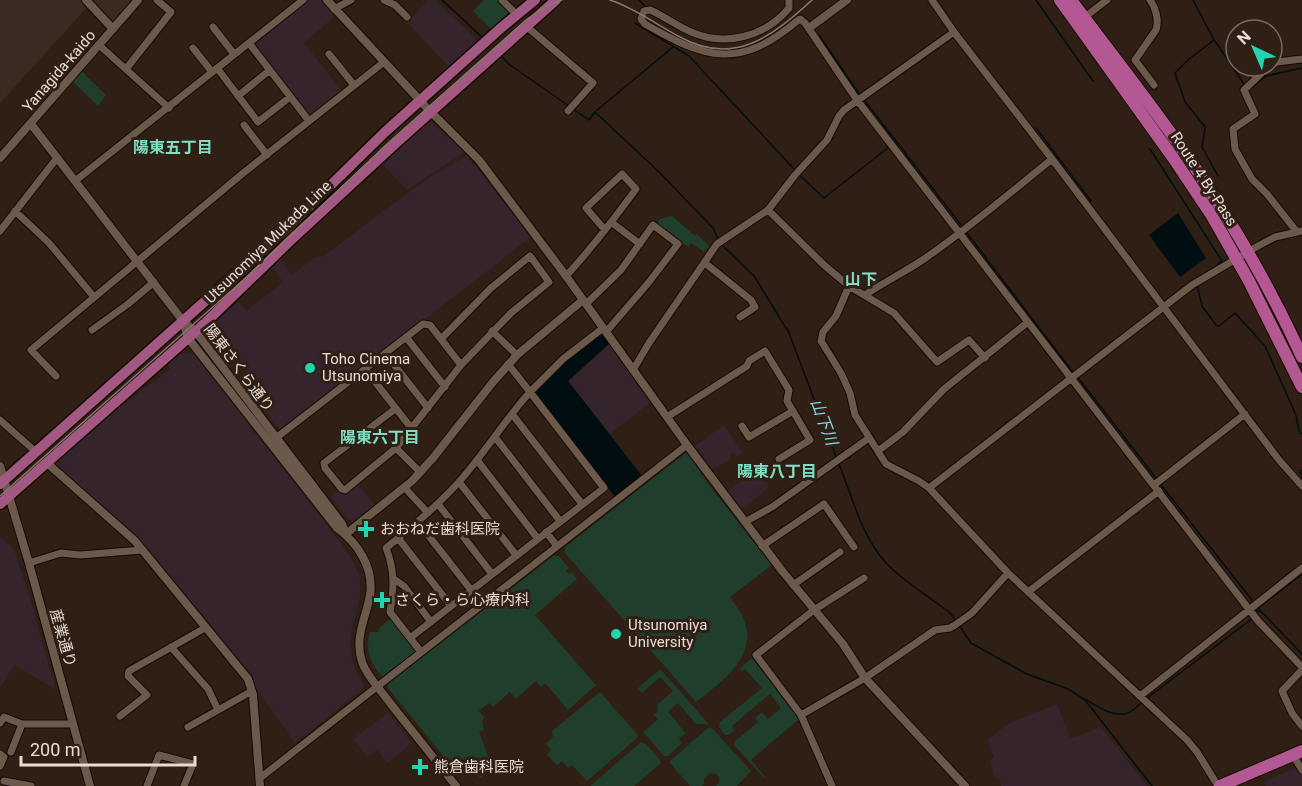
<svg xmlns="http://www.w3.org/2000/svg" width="1302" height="786" font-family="Roboto,'Noto Sans JP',sans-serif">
<rect width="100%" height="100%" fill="#2f1f14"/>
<path fill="#36242d" d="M307,0H321L335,16L304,43L342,91L311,116H309L253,45L254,42Z
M429,0H435L478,41L449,67L407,22Z
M428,122H431L465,152L407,190L382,164Z
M466,156L468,157L531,237L281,431L243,383L252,376L213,325L226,312L239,302L246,311L283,282L271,265L279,257L292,275L314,258L324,256L383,211L431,177Z
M610,343L651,402L610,434L568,381Z
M181,353L194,354L343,546L356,566L360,579V598L353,623L350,641L352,660L356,671L364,685L363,689L295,743L255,687L252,675L171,579L141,540L55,464L122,405L171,369L168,365Z
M724,425L743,453L737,457L734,452L731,454V459L713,469L695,446Z
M757,470L769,487L751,502L741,508L728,491Z
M357,484L375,505L354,521L349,520L331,497L339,490L343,495Z
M0,537L14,549L27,589L56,690L14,665L0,688Z
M1057,704L1070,739L1101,727L1147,786H1001L1000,780L994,776L990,760L994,757L987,740L1009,723Z
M388,713L412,743L387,763L377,750L367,757L353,739Z
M1297,767L1302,775V786H1266L1264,782Z"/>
<path fill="#3b2a22" d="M0,0H132L113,21L109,20L92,2L0,103Z"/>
<path fill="#1f3e2c" d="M484,0H500L511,13L492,30L473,11Z
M81,71L106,95L98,106L72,81Z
M672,216L695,236L697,234L709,246L704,252L691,243L688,247L657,224L660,219Z
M687,452L709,485L772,565L730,597C736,606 744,615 746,626C755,659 718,685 696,702L564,552L565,547Z
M553,556H559L569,568L566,571L569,574L572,572L577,579L535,615L596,685L568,710L545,683L541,687L536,681L516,699L510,692L493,707L489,703L479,711L484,717L482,722L484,730L479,732L491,764L496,762L499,769L495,772L490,770L480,778L467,764L457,773L387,687L388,684Z
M391,618L415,649V652L384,676H381C370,663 365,649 370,632H378L379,628Z
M752,658L799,719L751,760L765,777L764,778L734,745L735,741L758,722L755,718L762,712L768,719L781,708L770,694L732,726L735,730L729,735H725L719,727L720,722L762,688L745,669L742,671L740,668Z
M660,669L709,724H696L678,703L668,712L686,733L679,738L682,743L668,756H664L643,732L658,719L655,716L652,717L658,711L657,705L673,691L660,677L642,693L638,688Z
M600,692L638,735L637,738L587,781L572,765L568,768L562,761L557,765L547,755L551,750L546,744L553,737L552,731Z
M709,727L713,729L751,771L737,786H716L719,783V778L716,774L710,773L704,779V784L702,786H690L670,763V761Z
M641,742L646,744L660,760V764L634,786H590Z"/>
<path fill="#000e12" d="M1178,213L1206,258L1180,277L1149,235Z
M600,335H604L610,343L568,381L642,476L615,497L535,393V390L563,364Z"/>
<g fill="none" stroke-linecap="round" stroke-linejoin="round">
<path stroke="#000e12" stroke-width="1.5" d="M442,0L483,38
M639,0L644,5
M1036,0L1093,81
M1193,0L1214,40L1189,59L1175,73L1185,102L1205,127L1202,147L1218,176
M635,23L689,56L795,170
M819,35L859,94
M1215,41L1244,84
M502,57L510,65L569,106
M1254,86L1266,76L1302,68
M865,101L961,225
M573,109L589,120L595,112L659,172L713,228L719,241
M596,111L673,47
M1036,128L1091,201
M1150,149L1222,261L1212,269
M798,174L824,198L889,147
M967,233L1072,371
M722,245L754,276L789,333L836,457
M1197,285L1202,306L1216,325L1219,326L1235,313L1265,346L1296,415L1299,431L1302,434
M1079,379L1156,478
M839,464C852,496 862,538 887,564C902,580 932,599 950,613L956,621
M1302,470L1300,472L1302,477
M1161,485L1252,600
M1258,608L1302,654
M1258,608L1302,574
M1253,610L1261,612
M959,625L971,643L1027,674L1068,689L1085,700L1152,786
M1147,698L1253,618
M1087,700C1098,707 1114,718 1128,713C1133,711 1139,705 1143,701"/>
<g stroke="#160902" stroke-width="9">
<path id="minor" d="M384,0L395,5L407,17
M502,0L517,15
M789,0V8C765,37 725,47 691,32C677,26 664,16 650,10L644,11L641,19L645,24C706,59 739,70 797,21L800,19L805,23L857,100L1258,621L1302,667V670L1282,691L1292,713L1302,726
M932,0L954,32L1052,159L1279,460L1302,486
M1150,0C1156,8 1159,20 1156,30L1135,60L1154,85
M334,9L351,0
M1090,13L1107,0
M526,26L593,83L568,111
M213,27L234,54
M249,43L309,121
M99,45L169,108
M193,48L212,72
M329,54L354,85
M1272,65L1277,62L1302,59
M1269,66L1244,90L1255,114L1233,129L1235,149L1252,179L1267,194L1297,232
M217,68L258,122L290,97
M126,69L171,12L157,0
M238,96L270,70
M244,125L267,155
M75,181L303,0
M768,210L824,265L849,286L836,316L823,332L821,341L841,373L850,393L855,415L886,464L919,481L929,488L1008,573L1187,740L1197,752L1218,786
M15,211L49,243L94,297
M611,222L640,244
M0,231L57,158
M705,263L751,300L755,307L740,317
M566,276C592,248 614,219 636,189L622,174L586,208L605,230
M849,286L894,313L937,362L969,340L985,358
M865,295C884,282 905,272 924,259C969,228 1010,193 1052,159
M586,304L621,270L653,225L678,244L649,282L606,332
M92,330L128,304L154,282
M492,331L517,355
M406,337L445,387
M385,353L428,408
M365,369L412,429
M633,370L649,343L717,244L768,210L795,175L827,140L839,116L844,110L954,32
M56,376L31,350L242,174L384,62
M395,409L324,463L325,468L342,489L345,490L396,448
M512,414L582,504
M667,417L747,366L749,361L765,351L789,390L787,401L810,440L779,459
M0,420L36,452
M742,426L749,437L793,411
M495,437L560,521
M276,438L423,324L430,325L461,365L511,313L549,282L530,256L491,288L441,339
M878,451L903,432L944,389L1028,322
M477,460L538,539
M420,472L396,448L461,365
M459,482L516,555
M1154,485L1245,414
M404,487L428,513
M929,488L1192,285L1258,246L1275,237L1302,231
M438,504L492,574
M418,522L471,590
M745,522L772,507L869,438
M546,532L557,546
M398,538L451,606
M762,546L824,504L854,547
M29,563L61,553L80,555L142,550
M394,579L404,586L431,622
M793,585L840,552
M1028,592L1159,491
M410,638L604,488L530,392L563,359L603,328
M171,647L208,689L218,710
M421,652L390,612C394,589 395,570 386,548C411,528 436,507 458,483C484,454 504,421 530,392L508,364
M1140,696L1302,568
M801,715L865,678L935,630L950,628L955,625L972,613L1008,573
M120,716L147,695L128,676L129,671L205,628
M0,723L4,717L22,724H73
M188,727L252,691
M11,752L22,724
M0,754L4,757L0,766
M1293,755L1302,770
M260,778L687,445
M4,781L31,786
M147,786L159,755L193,764L184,786
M832,786L801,715L756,655L814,610L864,578"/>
</g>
<g stroke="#160902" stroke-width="10">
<path id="tertiary" d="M86,0L113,29
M327,0L427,108L479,160L566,276L687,445L783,572L843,644L865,678L965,786
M809,28L847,0
M31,124L183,321L196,332L342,524L346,534
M0,158L138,0
M183,321L188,338L337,528C358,543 374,568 370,595C366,618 354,637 362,662C367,677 381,690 390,703C412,731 434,758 456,786
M47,463L135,541L248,679L253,695L260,786
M0,466L29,563L90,786
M346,534L412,481L433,458L493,382L517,355L583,300"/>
</g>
<g stroke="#160902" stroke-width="13">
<path id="primary" d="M0,484L286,229L385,132L502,27L535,0
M0,504L204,324L293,238L396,143L556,0"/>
</g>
<g stroke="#160902" stroke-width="14">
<path id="trunk" d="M1060,0L1174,159L1212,216L1249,281L1302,387
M1071,0C1112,55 1155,109 1194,166C1235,227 1272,291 1302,357
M1220,786L1302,751"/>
</g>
<use href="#minor" stroke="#6b594c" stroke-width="7"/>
<use href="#tertiary" stroke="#6b594c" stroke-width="8"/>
<use href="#primary" stroke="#a25881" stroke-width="10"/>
<use href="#trunk" stroke="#b45893" stroke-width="12"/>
<path stroke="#887a71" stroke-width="1.5" d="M610,0C635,8 657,25 680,37C734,67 773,36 812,0
M0,496L250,274L388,143L527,19L545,7L562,0"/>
</g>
<g fill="#20d5b0" stroke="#2f1f14" stroke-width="2">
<circle cx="310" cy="368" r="6"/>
<path d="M363 520h6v6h6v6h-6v6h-6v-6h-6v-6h6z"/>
<path d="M379 591h6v6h6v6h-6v6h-6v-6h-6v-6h6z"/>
<circle cx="616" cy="634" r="6"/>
<path d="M417 758h6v6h6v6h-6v6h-6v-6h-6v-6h6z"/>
</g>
<g text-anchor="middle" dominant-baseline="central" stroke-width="6" stroke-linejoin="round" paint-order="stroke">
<g font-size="15" fill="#e8ddd6" stroke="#2f1f14">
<text transform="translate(59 71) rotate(-49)">Yanagida-kaido</text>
<text transform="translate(1204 179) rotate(57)">Route 4 By-Pass</text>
<text transform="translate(268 242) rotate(-44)">Utsunomiya Mukada Line</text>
<text transform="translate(239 368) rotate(53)">陽東さくら通り</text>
<text transform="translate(63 638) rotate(74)">産業通り</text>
</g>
<g font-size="15" fill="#e8ddd6" stroke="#2f1f14" text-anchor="start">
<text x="322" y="359">Toho Cinema<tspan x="322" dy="17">Utsunomiya</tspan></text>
<text x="380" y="529">おおねだ歯科医院</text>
<text x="395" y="600">さくら・ら心療内科</text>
<text x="628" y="625">Utsunomiya<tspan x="628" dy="17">University</tspan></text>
<text x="434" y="767">熊倉歯科医院</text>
</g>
<g font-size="16" font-weight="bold" fill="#7edfc4" stroke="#2f1f14">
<text x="173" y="147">陽東五丁目</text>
<text x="861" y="279">山下</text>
<text x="380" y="437">陽東六丁目</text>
<text x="777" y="471">陽東八丁目</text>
</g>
<g font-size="16" font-style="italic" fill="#83d8e6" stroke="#2f1f14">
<text transform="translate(824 422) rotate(69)">山下川</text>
</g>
</g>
<g transform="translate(1254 48) rotate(316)"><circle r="28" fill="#2f1f14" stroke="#796b62" stroke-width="1.5"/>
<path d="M0-4.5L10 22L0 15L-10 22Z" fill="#20d5b0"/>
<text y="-9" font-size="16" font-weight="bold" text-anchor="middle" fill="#e8ddd6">N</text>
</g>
<path d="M21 756v9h174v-9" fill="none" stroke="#e8ddd6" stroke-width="3"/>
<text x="30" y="756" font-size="18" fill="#e8ddd6" stroke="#2f1f14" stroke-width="4.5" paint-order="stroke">200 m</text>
</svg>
